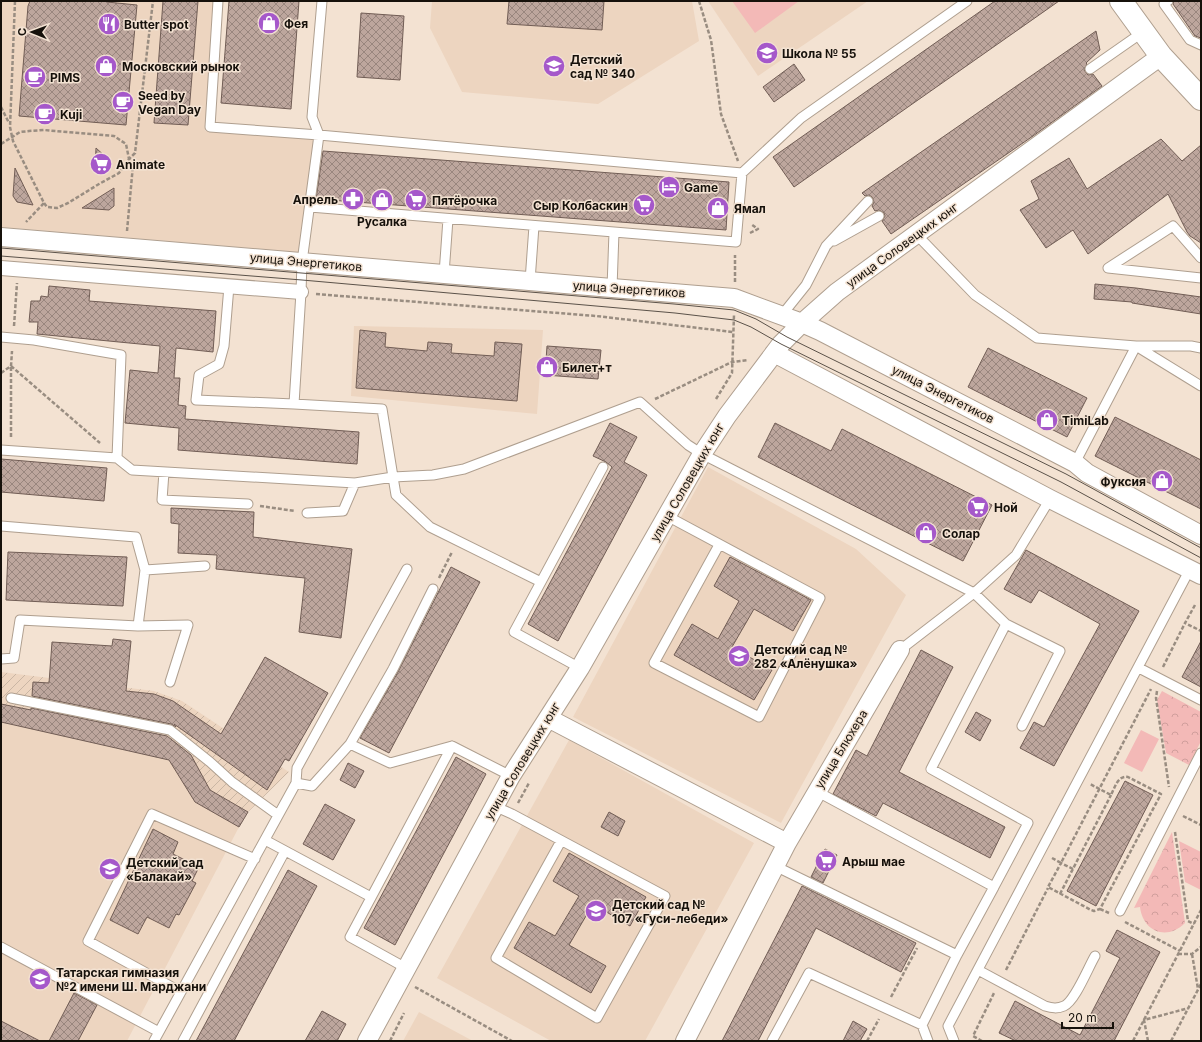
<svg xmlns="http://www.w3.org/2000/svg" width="1202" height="1042" font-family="Inter,sans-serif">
<defs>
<pattern id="industrial-furrows" width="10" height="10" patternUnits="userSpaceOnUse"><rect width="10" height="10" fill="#edd5c0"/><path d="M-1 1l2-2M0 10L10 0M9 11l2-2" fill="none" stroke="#cab6a4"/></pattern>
<pattern id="forest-crowns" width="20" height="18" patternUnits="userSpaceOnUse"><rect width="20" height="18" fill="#f3b9b7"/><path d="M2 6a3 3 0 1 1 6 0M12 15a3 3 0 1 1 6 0" fill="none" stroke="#d09e9c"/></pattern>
<pattern id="building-cross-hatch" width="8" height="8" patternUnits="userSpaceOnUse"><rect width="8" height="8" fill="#bda69d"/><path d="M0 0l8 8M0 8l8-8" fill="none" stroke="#99867e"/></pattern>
</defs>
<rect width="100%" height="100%" fill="#f3e2d2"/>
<path fill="#edd5c0" d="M1,1H218L205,131L315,139L299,252L1,227Z
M432,1H692L699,41L598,104L462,92L430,28Z
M708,1H868L758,76Z
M354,326L543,330L537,414L351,396Z
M708,467L856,549L906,595L781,823L573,717Z
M1,722L169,760L239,827L127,1041H1Z
M569,740L754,843L645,1041H551L437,978Z
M419,1012L473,1041H403Z"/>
<path fill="url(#industrial-furrows)" d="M1,672L154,691L182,701L289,772L248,812L239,827L169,760L1,722Z"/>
<path fill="#f3b9b7" d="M732,1H799L755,33Z
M1141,730L1159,739L1142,772L1124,763Z"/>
<path fill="url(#forest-crowns)" d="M1162,691L1201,712V741L1189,765L1166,753L1157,700Z
M1172,832L1185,923C1167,941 1143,932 1140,907L1134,908Z
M1179,841L1201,852V890L1185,882Z"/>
<path fill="url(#building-cross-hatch)" stroke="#715d55" d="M30,1H107V2L137,5L126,125L19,116L28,6Z
M163,1H198L188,125L154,123Z
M229,1H299L291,109L221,103Z
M509,1H604L602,30L507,24Z
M995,1H1059L794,187L773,157Z
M1174,1H1201V38L1195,36L1173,4Z
M361,13L404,16L400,80L357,77Z
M1096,31L1100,50L1086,63L1087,64L1084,70L1088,75L1093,74L1102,86L1033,136L891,234L882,221L885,216L884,213L879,210L875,211L872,206L874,202L872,197L869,195L865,196L862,193Z
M794,64L805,80L774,102L763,87Z
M1161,139L1182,161L1201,145V243L1190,236L1187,232L1168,194L1088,254L1073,230L1046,248L1020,210L1039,199L1031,181L1069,158L1087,189Z
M96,148L107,158L109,163L108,168L104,171L95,170Z
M323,151L729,182L726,230L316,199Z
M15,168L33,205L17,202L13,196Z
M114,188V206L109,210L82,208Z
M1095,284L1136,288L1201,297V314L1132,303V302L1094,299Z
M49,286L90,290L89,301L216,311L213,352L176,348L174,378H180L178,405L186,406L185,419L359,432L357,464L178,450L179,428L125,423L130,370L158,373L160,346L37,334L38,322H29L31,301H40L41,296L48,297Z
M360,330L386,333L385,347L427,351L428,342L452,344L451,353L494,356L495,342L522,344L517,401L356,388Z
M547,346L601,350L598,379L545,375Z
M988,348L1087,398L1067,437L968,387Z
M1115,417L1201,460V509L1095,456Z
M610,423L637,437L624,462L647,475L558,641L528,624L612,467L606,462L593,456Z
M775,423L831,451L842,429L992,505L963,561L758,457Z
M1,459L107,468L104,501L1,492Z
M171,508L254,512L253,537L352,549L341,638L299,632L305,578L216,569L217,555L178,553L179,524L171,523Z
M1026,550L1139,611L1054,766L1020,748L1034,722L1044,727L1100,624L1039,590L1031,603L1004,589Z
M8,552L127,557L123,606L6,600Z
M730,557L811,600L793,631L754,609L732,647L772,670L754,700L674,655L692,624L718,639L739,601L714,586Z
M451,567L480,582L389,753L360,738L398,672Z
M113,639L131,641L126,691L154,694L173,701L221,734L265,657L328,693L289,761L285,759L267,790L174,724L176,727L171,724L32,696L33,682L49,683L52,642L112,646Z
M1201,641V687L1182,677Z
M921,650L953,667L899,772L1005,827L990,858L883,803L876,816L833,794L856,750L867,756Z
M1,704L31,710V708L167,736L191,755L210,790L248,812L239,827L195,802L169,760L1,722Z
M976,712L991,720L980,741L965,732Z
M456,757L486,774L395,945L364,928Z
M348,763L364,771L355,788L340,780Z
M1125,781L1153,795L1096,906L1067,891Z
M325,804L355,820L333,860L303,844Z
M609,812L625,821L618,836L601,827Z
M153,829L178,842L173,854L199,867L192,881L196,883L179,915L176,914L169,928L147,917L138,934L110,920Z
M825,849L837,855L823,883L811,877Z
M569,853L646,897L630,926L593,904L569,945L606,966L591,993L514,948L529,922L555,936L579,896L553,881Z
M288,870L317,886L234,1041H196Z
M802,886L916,943L901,972L816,928L758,1041H722Z
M1117,930L1160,952L1114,1041H1016L999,1033L1015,1001L1080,1035L1120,958L1106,951Z
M74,993L97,1005L78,1041H49Z
M322,1011L346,1024L337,1041H305Z
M1,1021L40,1041H1Z
M853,1021L867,1029L860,1041H843Z"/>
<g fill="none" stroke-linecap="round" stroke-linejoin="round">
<g stroke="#af9f8f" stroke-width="11">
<path id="service" d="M218,1L210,127L319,135L302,262L301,292L294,404L382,409L393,477L433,475L464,469L640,402L688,445L702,454L974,593L1006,624L1060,651L1022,726
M322,1L312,117L319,135L742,173L736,242L614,232L612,288
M1168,1L1164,4L1190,40L1201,45
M1090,69L1143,32
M742,173L801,118L967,1
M310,207L614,232
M916,234L975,295L1037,338L1136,346H1191L1201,348
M834,241L879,216
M1201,258L1173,226L1108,268L1201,278
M444,274L448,219
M530,281L534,226
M229,286L224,346L219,364L199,375L196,400L294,404
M782,315L806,285L826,246L868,201
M1,337L34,340L121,355L117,458L132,470L355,483L393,477L396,495L430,527L541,582
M1,450L117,458
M1075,463L1136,346L1201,386
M164,472L162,500L248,504
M307,513L343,511L355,483
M667,516L820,598L759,717L654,663L719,545
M1,526L136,537L145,570L138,626
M145,570L205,566
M900,650L974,593L1016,555L1050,499
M1,659L14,658L20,620L138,626L188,625L170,682
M580,668L514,632L603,467
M1139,668L1201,700
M11,698L170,730L210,762L232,782L278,815
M350,744L393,669L433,589
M296,783L312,786L350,744L390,763L452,746L511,776
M816,791L994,887L957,955
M494,806L512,814L665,896L597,1018L496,958L561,841
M265,840L371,897
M994,887L1028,823L931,769L1006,624
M1120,911L1201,753
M1,947L159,1032
M406,968L350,937L452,746
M978,970L1045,1006C1052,1008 1057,1009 1064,1006C1075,1001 1088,968 1095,956
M181,992L88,941L152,814L255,859
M922,1025L928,1041
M154,1041L296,783L297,768L407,569
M183,1041L285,851
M772,1041L809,973L922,1025L957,955L775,866
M954,1041L948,1026L1190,569"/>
</g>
<g stroke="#af9f8f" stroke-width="16">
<path id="pedestrian" d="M1,268L301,292"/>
</g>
<g stroke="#af9f8f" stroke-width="20">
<path id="minor" d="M1,237L612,288L734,298L802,323L820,331L1075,463L1087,473L1201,535
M774,353L1050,499L1201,575
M548,718L787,843
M367,1041L511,776L580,668L702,454L727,416L781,344L802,323L837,292L1161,56
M685,1041L787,843L900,650"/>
</g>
<g stroke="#af9f8f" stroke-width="24">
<path id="tertiary" d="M1121,1L1161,56L1201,99"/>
</g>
<path stroke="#998d81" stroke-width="2.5" stroke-dasharray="4 2" stroke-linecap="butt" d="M15,1L10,127L13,141L44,203L26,222
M699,1L711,40L721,114L738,161
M1,107L9,123
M1,144L20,132L29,131L44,130L114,136L126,144L129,159L119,173L99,184L68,203L57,208L47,207L44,203
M127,231L133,165L129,159L135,153L153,1
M750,233L758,229L751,224
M735,282V255
M316,294L596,316L733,332
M14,326L17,283
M11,366L100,443
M11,367V438
M1,373L11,366L12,351
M655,399L732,362L748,360
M716,399L732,373L734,315
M260,506L295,511
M439,578L452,552
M1195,605L1185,623L1201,631
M1163,667L1185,623
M1157,691L1156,698L1169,787
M518,803L529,783
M1183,816L1201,825
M1175,832L1188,921L1194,924
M1052,858L1061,863L1151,689
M1073,869L1061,863L1048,887L1091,910L1094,911L1100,909L1161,794L1128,777C1118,775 1115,787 1111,795L1090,784
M1060,894L1111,795
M1100,909L1109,913
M1125,922L1180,951
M1178,954H1192L1201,947
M1192,954L1198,989
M1006,970L1048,888
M415,987L512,1041
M891,997L917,948
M390,1041L404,1013
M867,1041L879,1019
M982,1041L973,1036L994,993
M1133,1041L1201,910
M1148,1041L1144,1020L1189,1008
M1171,1041L1201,984"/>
<use href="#service" stroke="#fff" stroke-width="9"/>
<use href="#pedestrian" stroke="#fff" stroke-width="14"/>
<use href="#minor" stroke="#fff" stroke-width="18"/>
<use href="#tertiary" stroke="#fff" stroke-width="22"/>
<path stroke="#5b5249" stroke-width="1" d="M1,248L674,304L734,310L756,319L787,337L1066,474L1201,548
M1,256L302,280L675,313L734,320L751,327L781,344L1061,482L1201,558"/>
</g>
<defs>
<g id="shop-disc" transform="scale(1.15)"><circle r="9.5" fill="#a558ca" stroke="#f3e2d2"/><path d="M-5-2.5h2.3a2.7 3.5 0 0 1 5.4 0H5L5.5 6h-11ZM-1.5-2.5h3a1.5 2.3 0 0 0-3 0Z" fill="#fff"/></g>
<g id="restaurant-disc" transform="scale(1.15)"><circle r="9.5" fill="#a558ca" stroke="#f3e2d2"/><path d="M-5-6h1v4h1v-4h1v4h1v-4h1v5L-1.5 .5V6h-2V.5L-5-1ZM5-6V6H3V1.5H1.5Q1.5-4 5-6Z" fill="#fff"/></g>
<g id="school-disc" transform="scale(1.15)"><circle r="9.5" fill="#a558ca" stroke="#f3e2d2"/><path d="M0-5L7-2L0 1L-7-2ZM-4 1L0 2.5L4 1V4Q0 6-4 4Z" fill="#fff"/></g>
<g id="cafe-disc" transform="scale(1.15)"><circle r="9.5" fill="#a558ca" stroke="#f3e2d2"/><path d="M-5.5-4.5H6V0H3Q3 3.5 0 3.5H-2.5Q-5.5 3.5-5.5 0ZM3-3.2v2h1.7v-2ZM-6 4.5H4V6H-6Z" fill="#fff"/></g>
<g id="supermarket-disc" transform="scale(1.15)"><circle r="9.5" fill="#a558ca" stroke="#f3e2d2"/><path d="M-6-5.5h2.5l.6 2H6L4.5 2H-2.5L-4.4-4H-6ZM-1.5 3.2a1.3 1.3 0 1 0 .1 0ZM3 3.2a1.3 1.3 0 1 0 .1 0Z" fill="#fff"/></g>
<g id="hotel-disc" transform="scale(1.15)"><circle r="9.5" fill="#a558ca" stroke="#f3e2d2"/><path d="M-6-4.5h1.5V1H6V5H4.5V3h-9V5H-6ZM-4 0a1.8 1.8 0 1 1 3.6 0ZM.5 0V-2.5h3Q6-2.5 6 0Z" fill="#fff"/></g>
<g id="pharmacy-disc" transform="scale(1.15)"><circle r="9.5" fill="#a558ca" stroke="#f3e2d2"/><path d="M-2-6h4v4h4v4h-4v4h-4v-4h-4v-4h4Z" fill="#fff"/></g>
</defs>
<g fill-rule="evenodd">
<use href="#shop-disc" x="269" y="23"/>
<use href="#restaurant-disc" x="109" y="24"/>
<use href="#school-disc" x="767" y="53"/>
<use href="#shop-disc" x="106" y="66"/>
<use href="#school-disc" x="554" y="66"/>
<use href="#cafe-disc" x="35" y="77"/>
<use href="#cafe-disc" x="123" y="102"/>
<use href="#cafe-disc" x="45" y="114"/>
<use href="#supermarket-disc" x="101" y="164"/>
<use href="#hotel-disc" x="669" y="187"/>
<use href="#pharmacy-disc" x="353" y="199"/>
<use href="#shop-disc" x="382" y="200"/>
<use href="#supermarket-disc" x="416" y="200"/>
<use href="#supermarket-disc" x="644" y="205"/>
<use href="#shop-disc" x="718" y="208"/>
<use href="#shop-disc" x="547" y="367"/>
<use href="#shop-disc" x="1047" y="420"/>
<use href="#shop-disc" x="1162" y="481"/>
<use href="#supermarket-disc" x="978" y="507"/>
<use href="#shop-disc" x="926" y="533"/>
<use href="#school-disc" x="739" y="656"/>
<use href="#supermarket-disc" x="826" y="861"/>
<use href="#school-disc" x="110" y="869"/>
<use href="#school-disc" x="596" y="911"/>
<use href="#school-disc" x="40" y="979"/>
</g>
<g text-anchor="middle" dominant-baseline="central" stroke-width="3" stroke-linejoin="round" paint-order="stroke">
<g font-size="12" font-weight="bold" fill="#16110b" stroke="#f3e2d2" text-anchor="start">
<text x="284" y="23">Фея</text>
<text x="124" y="24">Butter spot</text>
<text x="782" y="53">Школа № 55</text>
<text x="570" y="59">Детский<tspan x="570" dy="14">сад № 340</tspan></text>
<text x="122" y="66">Московский рынок</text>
<text x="50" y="77">PIMS</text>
<text x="138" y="95">Seed by<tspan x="138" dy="14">Vegan Day</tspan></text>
<text x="60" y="114">Kuji</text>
<text x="116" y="164">Animate</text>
<text x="684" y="187">Game</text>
<text x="338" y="199" text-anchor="end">Апрель</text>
<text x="432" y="200">Пятёрочка</text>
<text x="628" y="205" text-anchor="end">Сыр Колбаскин</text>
<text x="734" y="208">Ямал</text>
<text x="382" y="221" text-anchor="middle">Русалка</text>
<text x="562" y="367">Билет+т</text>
<text x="1062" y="420">TimiLab</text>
<text x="1146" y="481" text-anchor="end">Фуксия</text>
<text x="994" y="507">Ной</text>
<text x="942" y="533">Солар</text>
<text x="754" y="649">Детский сад №<tspan x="754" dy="14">282 «Алёнушка»</tspan></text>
<text x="842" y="861">Арыш мае</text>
<text x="126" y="862">Детский сад<tspan x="126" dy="14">«Балакай»</tspan></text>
<text x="612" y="904">Детский сад №<tspan x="612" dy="14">107 «Гуси-лебеди»</tspan></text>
<text x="56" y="972">Татарская гимназия<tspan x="56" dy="14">№2 имени Ш. Марджани</tspan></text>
</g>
<g font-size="12" fill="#16110b" stroke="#f3e2d2">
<text transform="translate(902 245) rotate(-36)">улица Соловецких юнг</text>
<text transform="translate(306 262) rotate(5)">улица Энергетиков</text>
<text transform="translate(629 289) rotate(4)">улица Энергетиков</text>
<text transform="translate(943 394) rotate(27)">улица Энергетиков</text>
<text transform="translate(687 482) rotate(-60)">улица Соловецких юнг</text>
<text transform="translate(841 749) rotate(-59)">улица Блюхера</text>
<text transform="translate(522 761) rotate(-59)">улица Соловецких юнг</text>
</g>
</g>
<rect width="1202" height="1042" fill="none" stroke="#16110b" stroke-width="4"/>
<g transform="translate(32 32) rotate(271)" stroke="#f3e2d2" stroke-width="3" paint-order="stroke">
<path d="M0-3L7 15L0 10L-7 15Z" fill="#16110b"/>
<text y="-6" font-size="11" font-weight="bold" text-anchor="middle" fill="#16110b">С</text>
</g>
<path d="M1062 1022v6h51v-6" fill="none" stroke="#16110b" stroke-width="2"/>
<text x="1068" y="1022" font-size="12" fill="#16110b" stroke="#f3e2d2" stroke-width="3" paint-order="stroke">20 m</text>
</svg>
